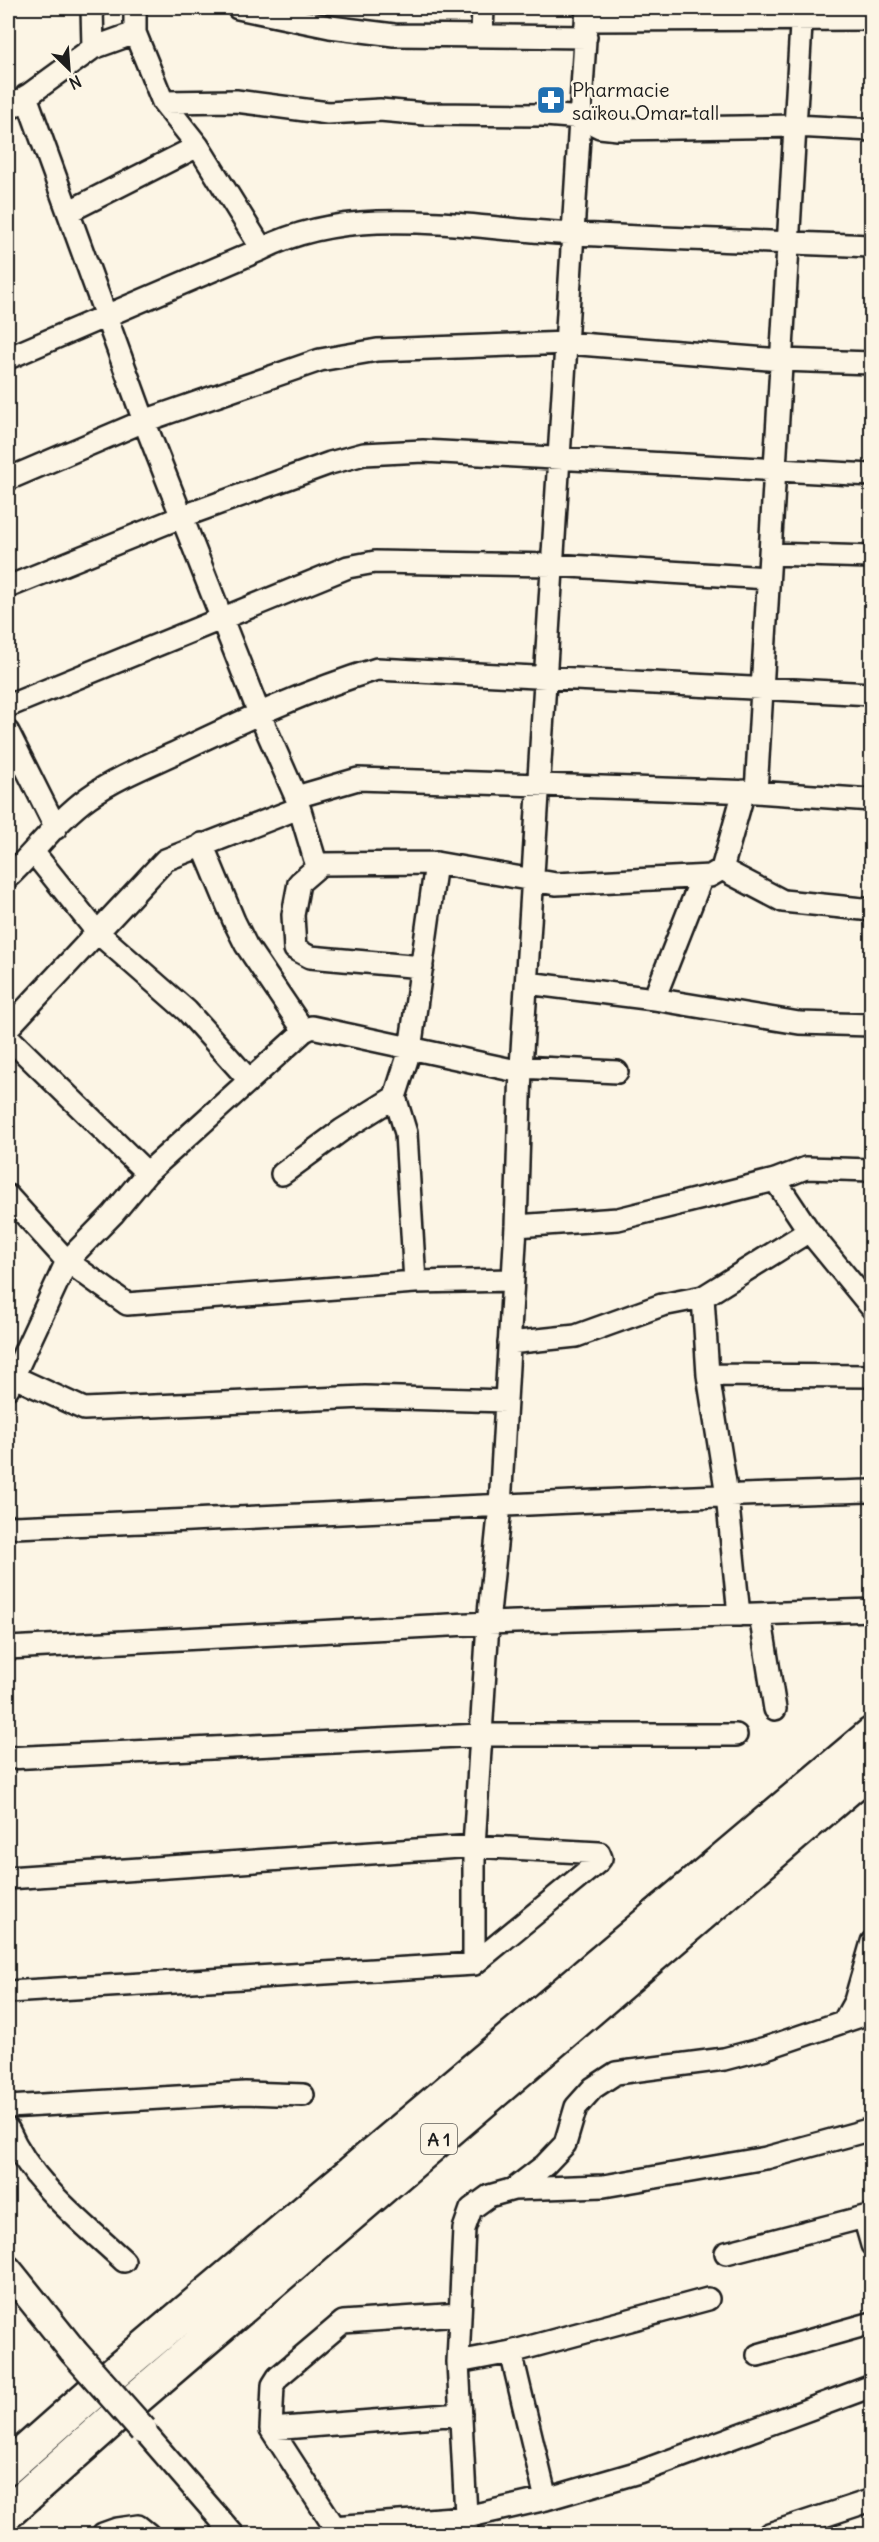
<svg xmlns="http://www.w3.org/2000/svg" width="879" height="2542" font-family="Delius,sans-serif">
<rect width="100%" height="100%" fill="#fcf5e5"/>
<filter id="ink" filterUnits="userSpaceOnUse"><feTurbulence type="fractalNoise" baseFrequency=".0167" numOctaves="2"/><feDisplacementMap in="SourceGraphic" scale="12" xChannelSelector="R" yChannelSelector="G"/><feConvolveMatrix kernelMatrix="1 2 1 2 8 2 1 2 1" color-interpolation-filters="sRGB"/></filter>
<g filter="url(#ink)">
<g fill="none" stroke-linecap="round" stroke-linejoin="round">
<g stroke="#1c1c1c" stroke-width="26">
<path id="minor" d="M92,8L93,48
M135,8V33L163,102L198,146L262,249
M238,8L330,27L394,35L586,37
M587,20L872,19
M482,35L483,8
M26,96L144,421L259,713L296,797L315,860L321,864
M163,102L236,101L328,113L380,110L425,114L545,115L582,118L600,127L618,129L795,126L872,130
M8,110L93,48L135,33
M68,212L198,146
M8,358L262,249C356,201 474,230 576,234C674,239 773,242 872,246
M8,479L144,421L320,360L377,350L567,343L781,360L872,363
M770,554L872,557
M8,587L181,517L330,463L364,454L423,451L872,475
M8,706L348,567L375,562L553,565L768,578
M8,732L56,828
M756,792L802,8
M296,797L358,779L756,792L872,800
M202,844L234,921L246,945L304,1031
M34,853L97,932L187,1011L249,1080
M722,869L783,901L872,910
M8,877C35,852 58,819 89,797C116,778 149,765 179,751C244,720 308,690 377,669L872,694
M422,967L310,957L295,949L293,915L299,883L321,864L436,863L556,884L710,876L722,869L744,791
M527,983L654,999L799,1023L872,1025
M654,999L702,877
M8,1028L165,860L299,808
M8,1037L147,1173
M282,1174L342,1130L395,1097
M775,1180L809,1231L872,1308
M8,1196L67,1261L127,1304L415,1282L512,1280
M516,1226L618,1219L775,1180L806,1168L872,1170
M415,1282L406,1133L395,1097L410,1050L436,863
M703,1297L708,1375L727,1495L739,1615
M509,1343L576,1336L662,1305L703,1297L809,1231
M8,1370L12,1376L84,1409L365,1397L506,1401
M708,1375L872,1376
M8,1388L67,1261L113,1214L147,1173L304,1031L312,1027L512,1070L521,1067L617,1072
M8,1527C296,1518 583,1498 872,1491
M760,1614L775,1709
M8,1648L488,1623L872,1610
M8,1758L480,1735H736
M8,1878L474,1846L599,1853L601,1858L598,1862L474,1964
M8,1992L474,1964V1846L488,1623L500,1506L516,1226L521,1067L587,8
M844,2021L855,2001L872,1942
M8,2107L245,2093L303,2095
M8,2129C32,2184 81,2221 124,2261
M514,2189L604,2186L766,2158L872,2129
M864,2217L872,2245
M726,2253L872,2215
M511,2352L546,2499
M758,2355L872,2323
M458,2362L511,2352L708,2299
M271,2429L273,2385L278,2377L343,2322L460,2314
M143,2430L233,2534
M333,2527L466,2517L546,2499L639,2472L872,2386
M103,2534L117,2529L138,2526L148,2534
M339,2534L271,2429L461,2414
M467,2534L458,2362L464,2229L471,2209L489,2196L514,2189L545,2165L565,2144L576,2107L593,2088L616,2073L724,2059L766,2048L872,2012
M769,2534L872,2500"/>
</g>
<g stroke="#1c1c1c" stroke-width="32">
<path id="tertiary" d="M8,2270L73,2351"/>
</g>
<g stroke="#1c1c1c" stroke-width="38">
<path id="motorway" d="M8,2467L120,2368L872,1734
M8,2512L133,2401L872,1768"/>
</g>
<use href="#minor" stroke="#fcf5e5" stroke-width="21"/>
<use href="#tertiary" stroke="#fcf5e5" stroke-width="27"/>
<use href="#motorway" stroke="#fcf5e5" stroke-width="33"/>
<g stroke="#1c1c1c" stroke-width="32" stroke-linecap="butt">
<path id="tertiary-bridge" d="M73,2351L143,2430"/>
</g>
<use href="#tertiary-bridge" stroke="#fcf5e5" stroke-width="27"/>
</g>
</g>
<defs>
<g id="pharmacy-square" transform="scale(1.5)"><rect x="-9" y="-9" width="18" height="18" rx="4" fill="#1f6fb2" stroke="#fcf5e5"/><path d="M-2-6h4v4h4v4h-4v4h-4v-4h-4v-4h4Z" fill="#fff"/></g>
</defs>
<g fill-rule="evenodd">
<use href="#pharmacy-square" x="551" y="100"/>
</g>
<g text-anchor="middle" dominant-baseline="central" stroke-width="5" stroke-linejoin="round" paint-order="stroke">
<rect fill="#fcf5e5" stroke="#5f5d58" stroke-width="1.5" x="421" y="2124" width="36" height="30" rx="4.5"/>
<g font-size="18" font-weight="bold" fill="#1c1c1c">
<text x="439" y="2139">A 1</text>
</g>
<g font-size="20" fill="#1c1c1c" stroke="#fcf5e5" text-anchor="start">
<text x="572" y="89">Pharmacie<tspan x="572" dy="23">saïkou Omar tall</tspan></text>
</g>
</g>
<rect width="879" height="2542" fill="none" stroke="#fcf5e5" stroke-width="30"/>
<rect x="15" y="15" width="849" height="2512" fill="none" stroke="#1c1c1c" stroke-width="2" filter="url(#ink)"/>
<g transform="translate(69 69) rotate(155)" stroke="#fcf5e5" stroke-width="4.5" paint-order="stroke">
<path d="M0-4.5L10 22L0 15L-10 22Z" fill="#1c1c1c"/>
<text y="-9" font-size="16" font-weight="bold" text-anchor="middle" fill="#1c1c1c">N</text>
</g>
</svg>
